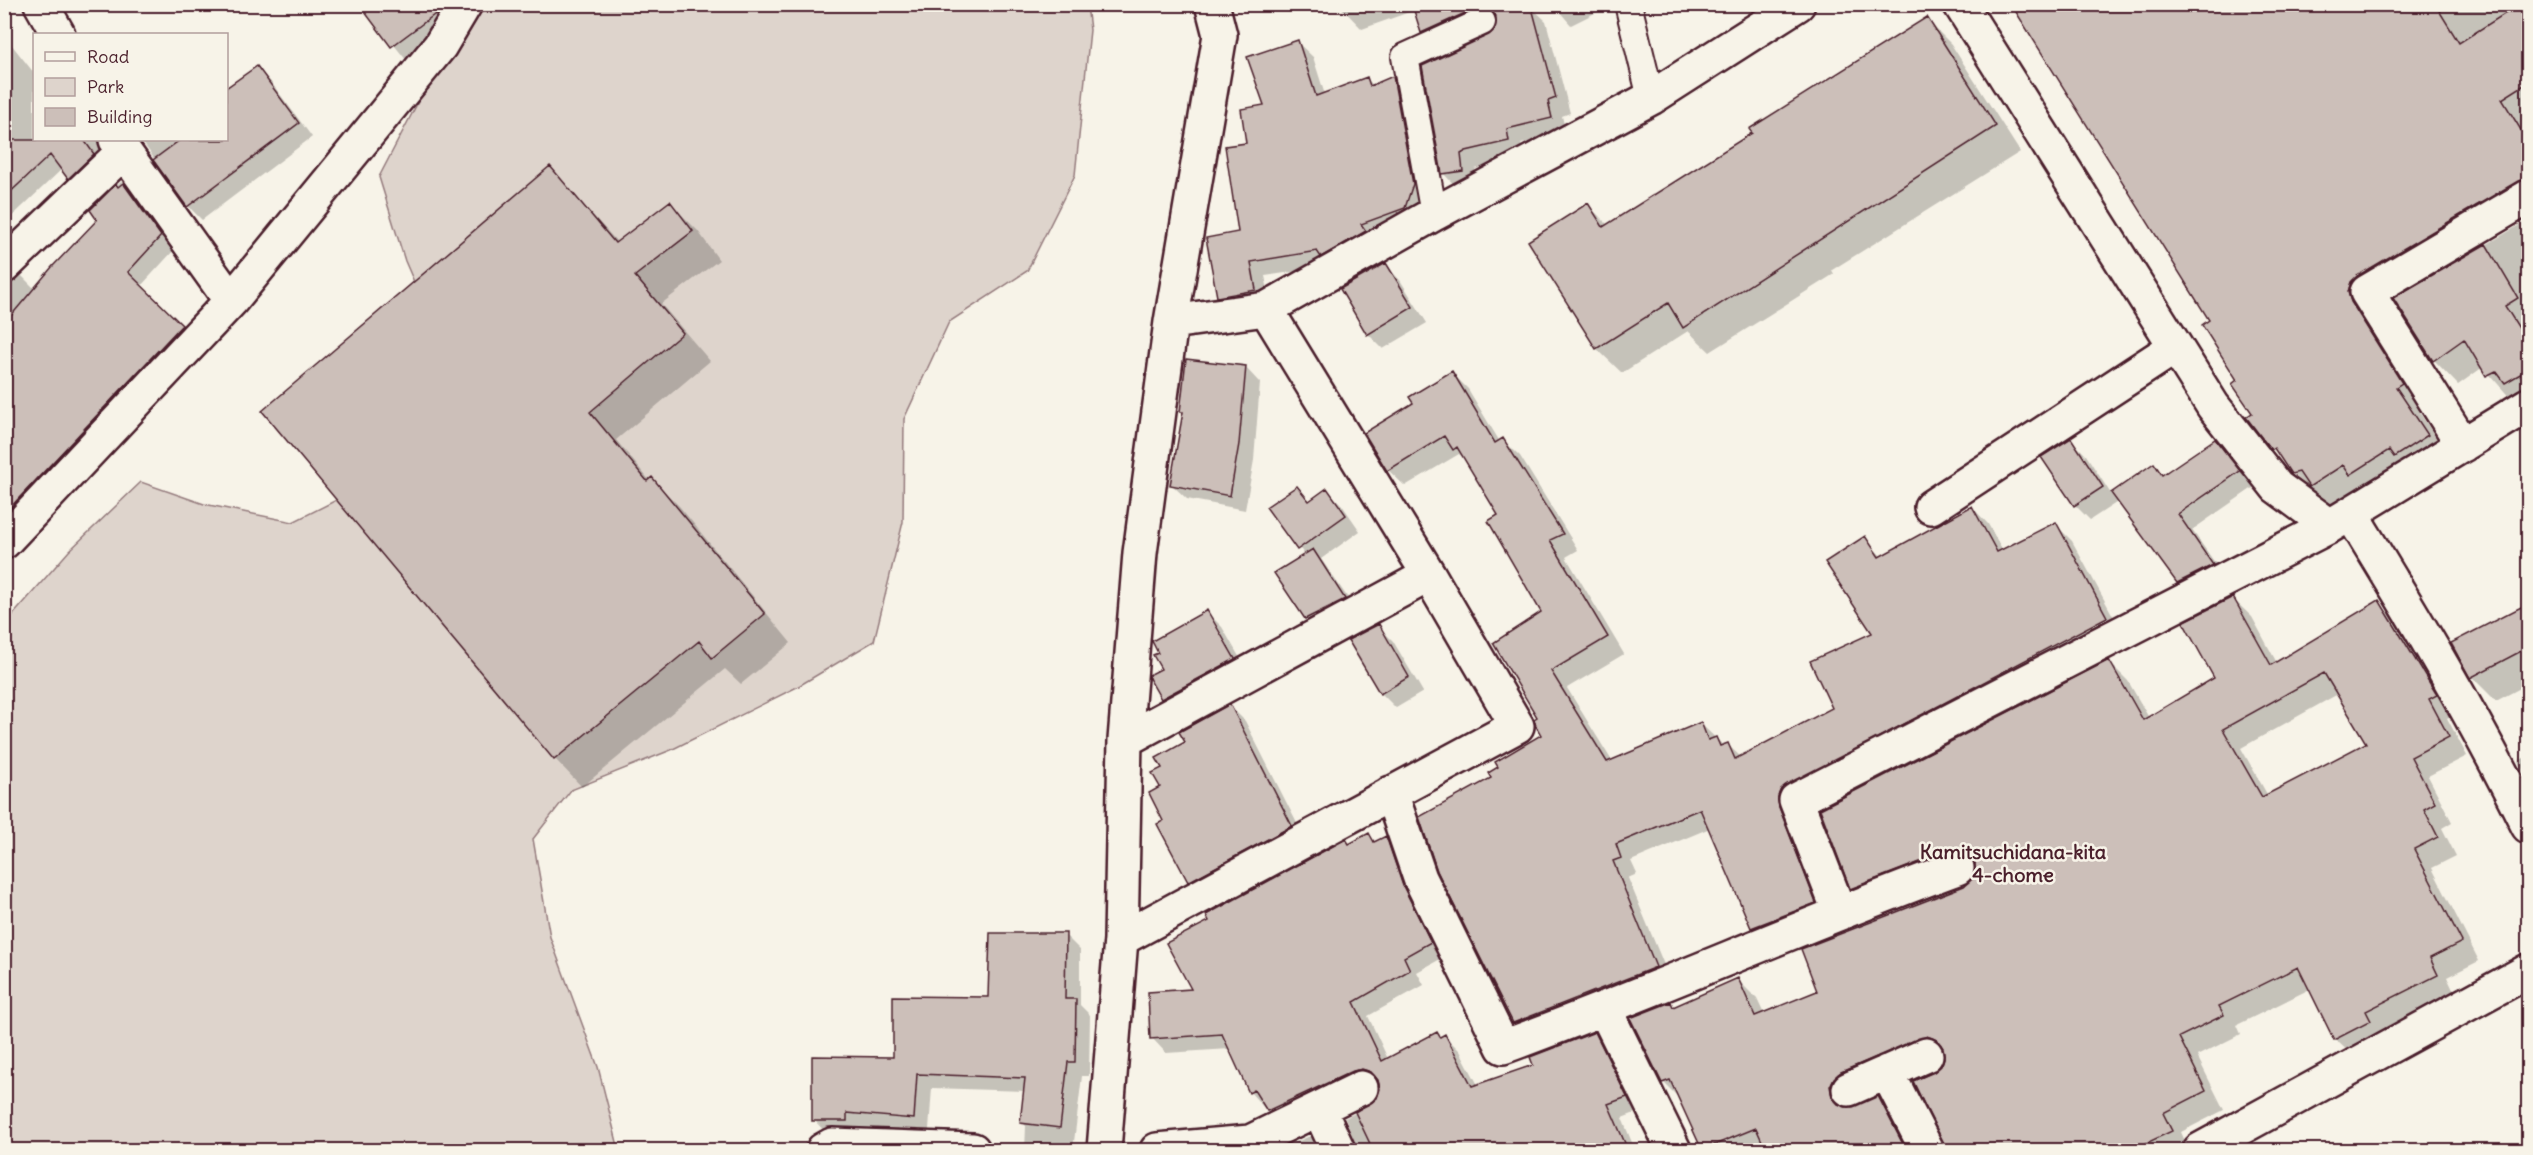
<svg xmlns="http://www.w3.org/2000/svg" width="2533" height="1155" font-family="Delius,sans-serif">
<rect width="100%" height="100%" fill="#f7f3e8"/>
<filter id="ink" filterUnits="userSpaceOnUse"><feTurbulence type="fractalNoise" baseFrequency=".0167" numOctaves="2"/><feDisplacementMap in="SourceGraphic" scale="12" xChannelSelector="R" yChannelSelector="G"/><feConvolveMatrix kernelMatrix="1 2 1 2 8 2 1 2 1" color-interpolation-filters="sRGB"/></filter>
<g filter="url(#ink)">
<path fill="#ded4cc" stroke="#947a7c" stroke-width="1.5" d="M477,5H1087L1090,30L1075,175L1027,271L949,322L904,419L903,522L874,641L797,687L671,750L571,790L533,839L550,937L598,1067L619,1150H5V624L69,551L141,482L204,504L293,522L384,476L434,328L405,261L379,177L442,56Z"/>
<path fill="#0003" fill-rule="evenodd" d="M361,4H452L407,61Z
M1338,4L1530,6L1546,21L1570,113L1562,116L1566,133L1521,144L1524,156L1475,169L1478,186L1458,189L1443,173L1446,56L1422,33L1415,10L1362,29Z
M1553,4H1613L1571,25Z
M2013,4H2528V213L2382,300L2425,408L2419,412L2451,460L2335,511L2292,473L2273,449L2254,413L2211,321Z
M1926,19L1951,44L2020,152L1832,270L1834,274L1710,352L1688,331L1622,373L1597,349L1530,241L1588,205L1608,225L1754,134Z
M4,35L34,73V140H118L82,191L62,169L4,224Z
M1297,42L1313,57L1325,95L1367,79L1374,86L1393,78L1408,93L1428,200L1332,266L1265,276L1271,304L1234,311L1219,296L1240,233L1248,144Z
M256,68L270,81L312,137L202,220L188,206L141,140H226Z
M550,168L618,243L670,203L698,231L719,260L661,304L710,361L616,440L650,481L652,479L680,507L791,643L741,684L725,669L582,787L555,759Z
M121,182L135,195L174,250L141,286L195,340L33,511L4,486V286L22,276L34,288L99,220L92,210Z
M2528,220V390L2512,400L2483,367L2458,385L2434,360L2395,299Z
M1385,265L1400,280L1427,323L1383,349L1368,334Z
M1245,367L1260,383L1254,460L1245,510L1187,499L1171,484L1184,414L1181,412Z
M1452,373L1468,389L1500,442L1503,440L1520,456L1578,550L1566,557L1624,654L1567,688L1612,761L1701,724L1724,746L1728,745L1741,757L1834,709L1874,634L1864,538L1882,557L1972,507L1988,524L2003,551L2055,524L2072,541L2123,634L1797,805L1831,919L1769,943L1752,927L1710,828L1631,861L1637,874L1628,878L1672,984L1531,1039L1514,1022L1493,779L1544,736L1539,718L1543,613L1500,515L1470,464L1459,454L1405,486L1388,470L1415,404Z
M2071,440L2086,455L2111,494L2154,465L2164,476L2215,440L2254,487L2192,530L2227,580L2194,597L2178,582L2119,501L2090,520L2075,505Z
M1297,487L1311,502L1327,490L1342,505L1360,531L1321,559L1359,614L1321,633L1306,618L1305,555L1268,508Z
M2233,599L2252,617L2277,663L2378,602L2397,621L2455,714L2447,718L2467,756L2428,776L2452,822L2442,828L2456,856L2432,868L2479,961L2447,977L2455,994L2384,1030L2389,1040L2354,1057L2335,1039L2310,989L2237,1025L2241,1034L2197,1056L2224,1110L2181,1132L2189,1150H1947L1945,1141L1915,1082L1942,1068L1947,1055L1897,1074L1853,1096L1849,1106V1109L1878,1098L1897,1117L1914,1150H1703L1680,1099L1663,1082L1670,1004L1675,1008L1738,980L1757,999L1764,1014L1819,992L1972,881L1977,868L1871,907L1852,888L2109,662L2128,681L2149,718L2216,678ZM2338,694L2368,744L2268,796L2241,748Z
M2528,607V684L2496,701L2472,677Z
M1207,612L1222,627L1249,674L1177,713L1162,698L1160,653Z
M1378,626L1393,641L1423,692L1396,708L1381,693Z
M1230,706L1245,721L1306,841L1204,896L1189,881L1165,821L1162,788L1164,769L1187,742Z
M2528,756V782L2518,761Z
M1369,835L1376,843L1386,838L1400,852L1444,957L1417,972L1424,985L1368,1016L1388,1059L1445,1036L1460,1051L1478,1085L1535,1066L1595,1034L1609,1048L1640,1111L1622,1118L1635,1150H1358L1345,1118L1370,1106L1378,1099L1380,1084L1368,1085L1281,1127L1250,1092L1230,1049L1166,1053L1152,1038L1193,990L1350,845Z
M1065,935L1080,950V1005L1090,1015L1089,1076H1082L1073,1150H1025L1026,1126L1022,1122L1025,1091L932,1088L928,1143L828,1135L814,1120L894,1058L990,998Z
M2528,1028V1048L2521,1032Z
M1310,1136L1324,1150H1284L1283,1148Z"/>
<path fill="#ccbfb9" stroke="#4a1f2b" stroke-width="1.5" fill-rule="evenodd" d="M359,4H443L438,12L391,47Z
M1412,4H1531L1556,98L1548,101L1552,118L1507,129L1509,141L1466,151L1461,154L1463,171L1442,174L1422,66L1489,35L1494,30L1496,16L1490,10L1476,8L1421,33Z
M2011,4H2435L2459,43L2520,4H2529V82L2502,99L2529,143V178L2518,181L2357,276L2351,282L2348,292L2351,302L2402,383L2396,387L2428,435L2394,457L2389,450L2350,475L2343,465L2309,487L2299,472L2291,474L2274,448L2271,450L2246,417L2252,413L2232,384L2237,380L2202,325L2209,320Z
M1927,17L1996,126L1683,328L1668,303L1596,349L1528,241L1588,203L1603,227L1752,133L1749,129Z
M1298,40L1316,96L1367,77L1370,86L1393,76L1413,184L1405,208L1361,224L1366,231L1321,257L1317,251L1251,262L1256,290L1217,297L1206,238L1238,232L1225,146L1246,143L1241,109L1264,105L1247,57Z
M257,66L299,123L187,207L153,160L180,140H226V88Z
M4,140H84L94,154L68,179L50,155L4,198Z
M550,166L615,243L670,201L693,231L635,276L683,333L590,412L647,481L652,477L765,614L712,658L699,641L554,760L262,411Z
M123,183L161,236L128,272L182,325L4,514V324L52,267L97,220L90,210L116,184L118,187Z
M2486,244L2518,298L2505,306L2529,344V369L2505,383L2496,371L2486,376L2464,339L2433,361L2393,298Z
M1386,263L1413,307L1367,335L1340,289Z
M1186,359L1246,366L1239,444L1230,496L1170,485L1183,412H1180Z
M1452,371L1495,443L1503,438L1563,534L1550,540L1608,637L1551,671L1607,762L1701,722L1708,740L1716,737L1720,746L1728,743L1735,759L1832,708L1810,661L1872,633L1825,562L1865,536L1879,557L1972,506L1997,552L2056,522L2107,617L1781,789L1778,797L1779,807L1816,903L1751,928L1700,809L1616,844L1621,858L1613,861L1656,967L1513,1023L1437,871L1419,817L1491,778L1488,773L1498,767L1495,762L1541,735L1536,726L1534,719L1537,717L1493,643L1541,612L1488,521L1498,515L1457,447L1453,450L1444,436L1387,471L1364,433L1413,403L1409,397Z
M2071,438L2103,487L2074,506L2041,457Z
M2215,439L2240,471L2178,514L2213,565L2177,583L2111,493L2154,463L2162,475Z
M1297,486L1309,501L1327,488L1346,515L1297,550L1266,507Z
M1313,549L1345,599L1305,619L1274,573Z
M2233,597L2271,665L2379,600L2437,695L2429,699L2449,737L2411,757L2435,803L2424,809L2438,837L2414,849L2462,942L2430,958L2438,975L2366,1011L2371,1021L2334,1040L2298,967L2219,1006L2224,1015L2179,1037L2206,1091L2163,1113L2172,1131L2132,1150H1946L1913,1081L1934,1072L1941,1066L1944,1058L1943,1048L1937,1040L1927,1036L1841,1072L1834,1078L1830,1086L1832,1097L1838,1104L1846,1107L1878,1096L1906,1150H1766L1756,1128L1702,1150L1670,1080L1662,1083L1630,1018L1671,1002L1673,1007L1738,978L1755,1016L1817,991L1801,949L1964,886L1971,880L1975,872V862L1969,854L1961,850H1951L1850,889L1820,809L2109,660L2143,720L2214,678L2183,622ZM2324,673L2366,743L2262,797L2223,729Z
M2529,603V647L2470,678L2451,643Z
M1207,610L1235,659L1161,699L1149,678V675L1161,669L1153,655L1158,653L1152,641Z
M1379,624L1409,677L1380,694L1348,640Z
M1230,704L1292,826L1188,882L1157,824L1163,821L1149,793L1160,787L1152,773L1162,768L1156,758L1185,742L1179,732Z
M1369,833L1374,842L1386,836L1403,886L1431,942L1404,957L1410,970L1354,1002L1382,1061L1437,1032L1440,1037L1445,1034L1472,1086L1533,1065L1530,1057L1595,1032L1627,1097L1608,1104L1628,1150H1373L1355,1112L1377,1098L1380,1089L1378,1080L1371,1072L1362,1069L1353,1071L1267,1111L1254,1090L1249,1093L1222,1034L1150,1039L1148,992L1191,989L1166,943L1209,921L1206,915L1346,839L1349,844Z
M990,933H1066L1065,999H1076L1075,1062H1068L1060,1128L1020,1123L1025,1078L917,1074L914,1119L847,1113V1121H812V1056L893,1057V996L988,997Z"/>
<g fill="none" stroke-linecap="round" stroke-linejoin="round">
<g stroke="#4a1f2b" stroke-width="30">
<path id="lane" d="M1628,4L1651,98
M1434,214L1405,57L1482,22"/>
</g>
<g stroke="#4a1f2b" stroke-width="38">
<path id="street" d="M41,4L58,34
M1960,4L2213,406L2277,487L2330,526
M116,140L231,301
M4,266L123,152
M1171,322L1266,309L1434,214L1651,98L1798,4
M2463,445L2367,292L2528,197
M1931,507L2175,347
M2351,514C2414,616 2475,718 2528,826
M4,542L231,301L440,46L465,4
M1125,740L1429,575
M1391,793L1420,878L1503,1047C1656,991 1804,924 1957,868
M1839,911L1796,800L2330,526L2528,405
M1121,939L1517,726L1429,575L1266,309
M1605,1010L1674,1150
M1887,1072L1927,1150
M1849,1089L1926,1055
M1319,1109L1338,1150
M823,1150L832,1145L973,1150
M1104,1150L1121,939L1125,740L1140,553L1171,322L1220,35L1212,4
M1157,1150L1250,1142L1361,1088
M2200,1150L2528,971"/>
</g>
<use href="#lane" stroke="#f7f3e8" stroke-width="26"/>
<use href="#street" stroke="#f7f3e8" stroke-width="33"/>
</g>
</g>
<g text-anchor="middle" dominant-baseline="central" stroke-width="5" stroke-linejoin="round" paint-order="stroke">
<g font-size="20" font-weight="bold" fill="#4a1f2b" stroke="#f7f3e8">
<text x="2013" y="851">Kamitsuchidana-kita<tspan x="2013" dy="23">4-chome</tspan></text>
</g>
</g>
<rect width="2533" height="1155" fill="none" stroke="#f7f3e8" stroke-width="24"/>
<rect x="12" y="12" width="2509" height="1131" fill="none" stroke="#4a1f2b" stroke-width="2" filter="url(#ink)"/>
<rect x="33" y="33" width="195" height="108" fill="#f7f3e8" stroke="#b29e9c" stroke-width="1.5"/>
<rect x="45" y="52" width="30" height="9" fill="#f7f3e8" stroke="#b29e9c" stroke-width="1.5"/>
<text x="87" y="63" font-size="18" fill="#4a1f2b">Road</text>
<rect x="45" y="78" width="30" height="18" fill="#ded4cc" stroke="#b29e9c" stroke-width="1.5"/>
<text x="87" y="93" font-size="18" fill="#4a1f2b">Park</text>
<rect x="45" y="108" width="30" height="18" fill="#ccbfb9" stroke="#b29e9c" stroke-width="1.5"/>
<text x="87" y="123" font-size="18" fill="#4a1f2b">Building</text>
</svg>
